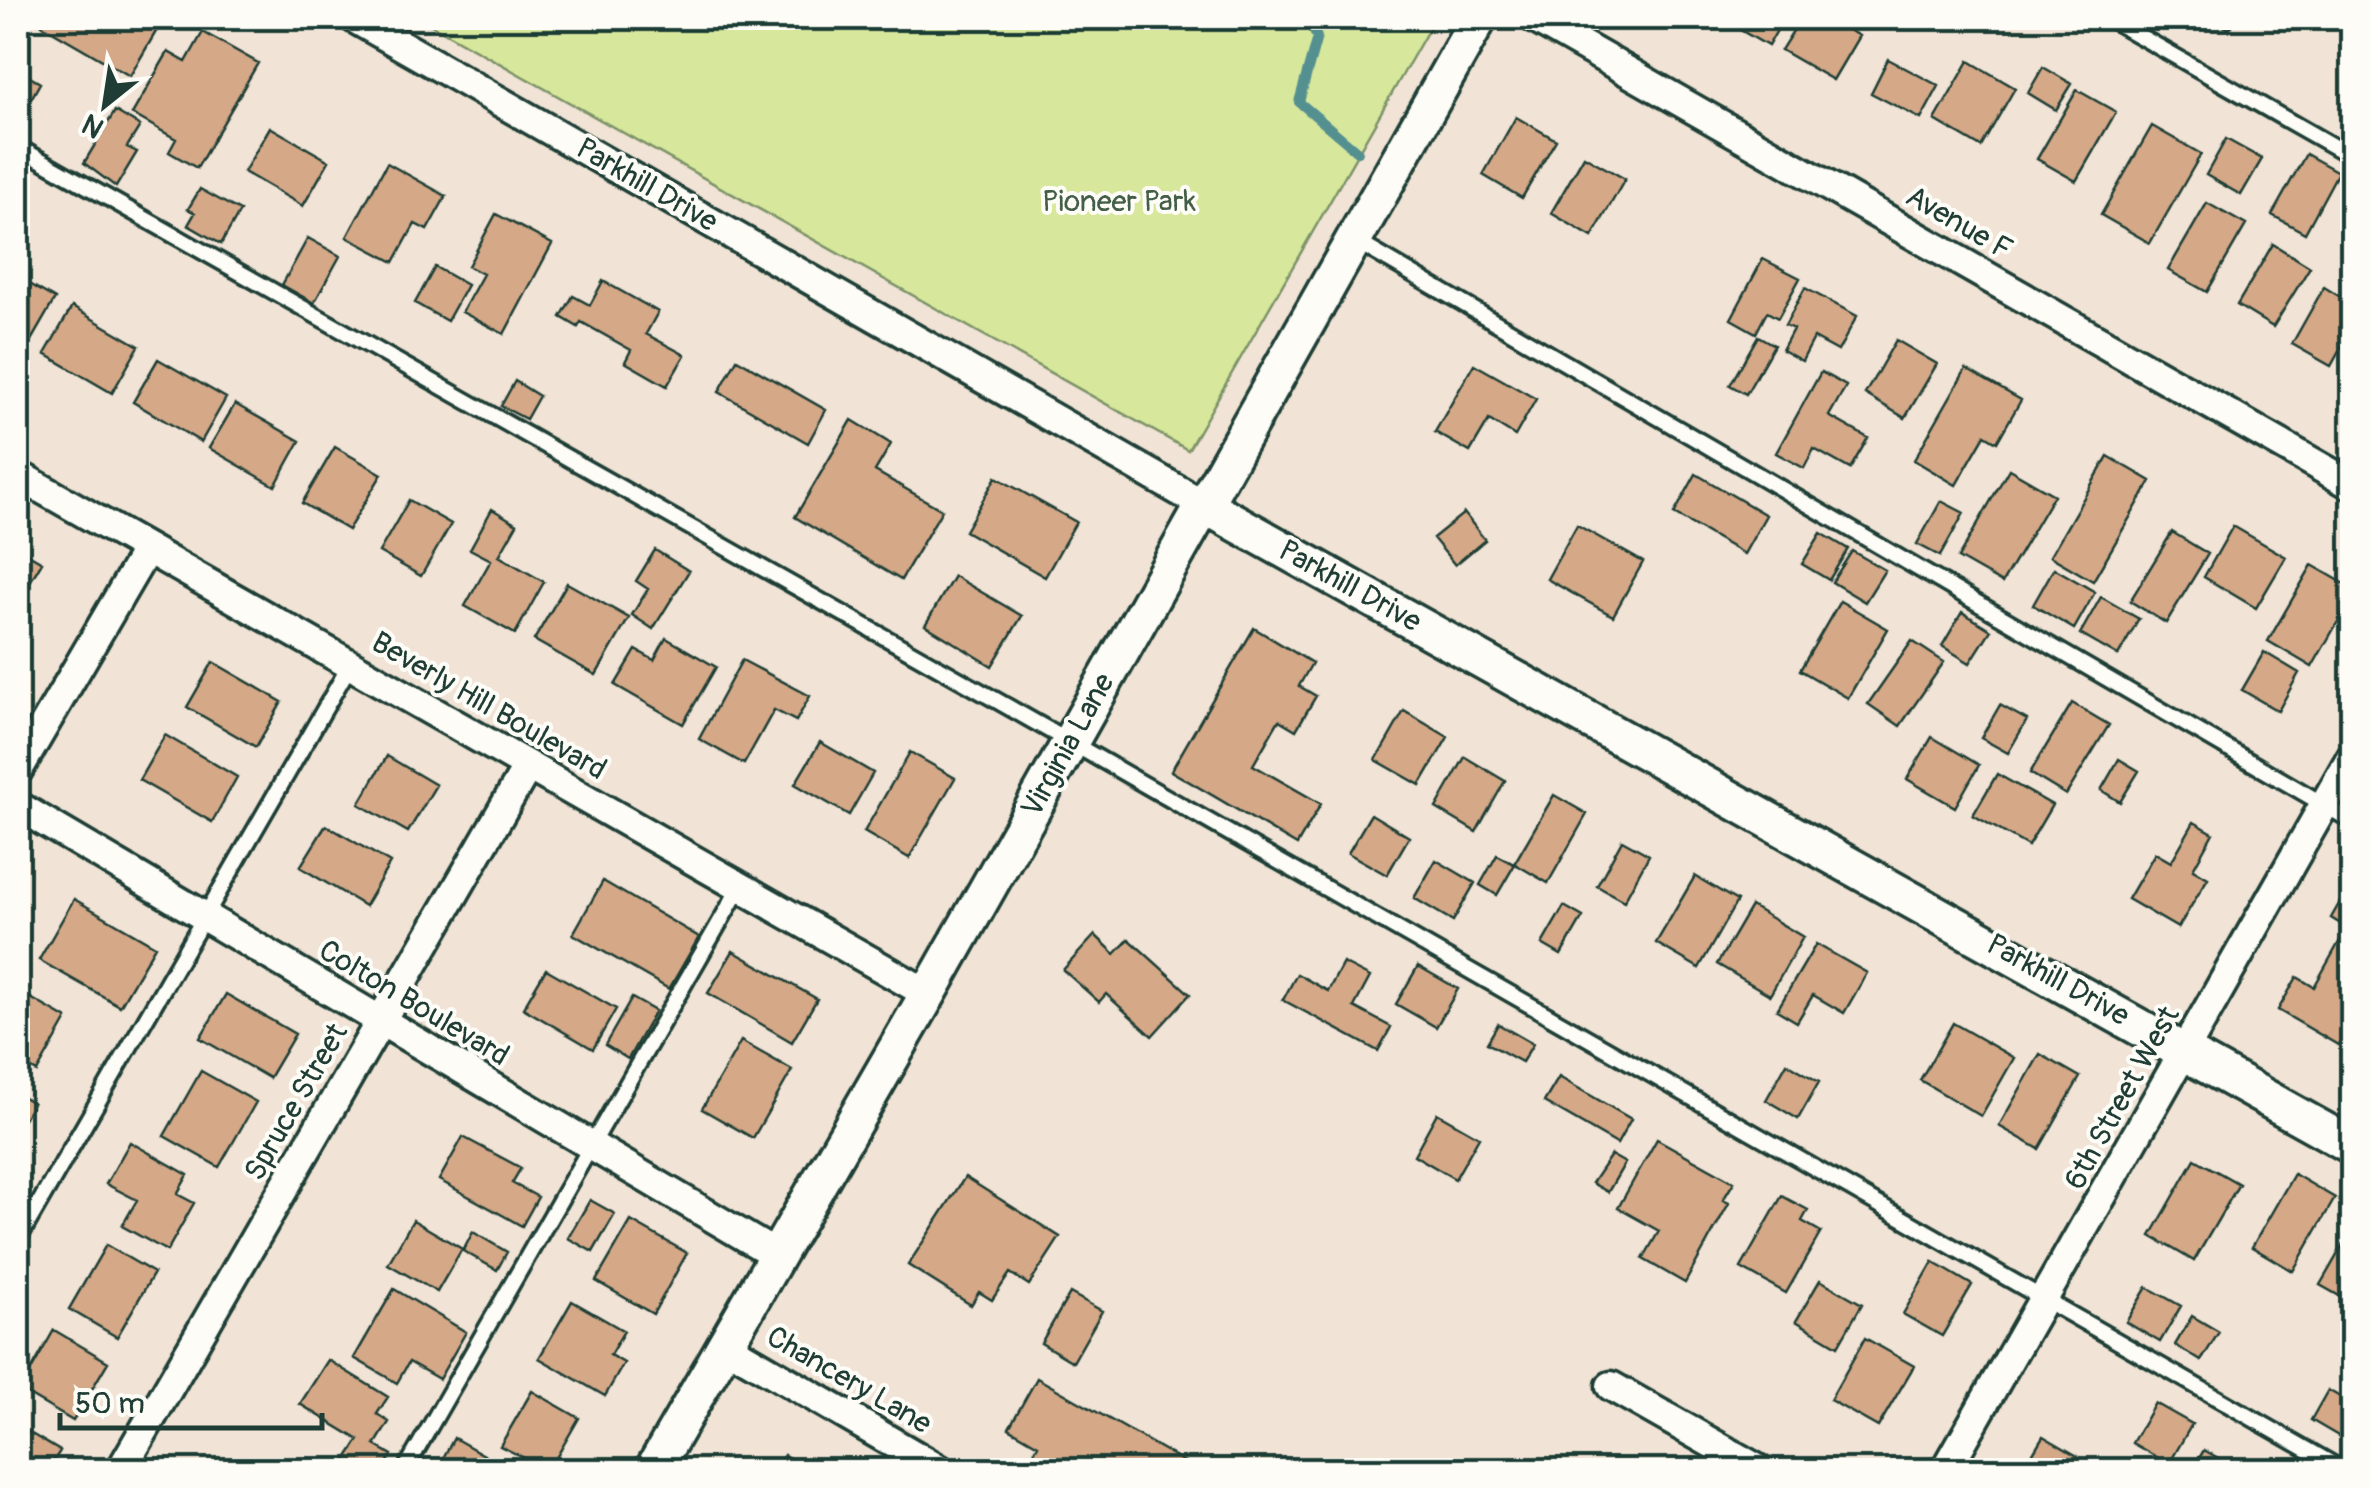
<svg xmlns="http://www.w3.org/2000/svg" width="2370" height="1488" font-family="Pangolin,sans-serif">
<rect width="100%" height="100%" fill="#f1e3d5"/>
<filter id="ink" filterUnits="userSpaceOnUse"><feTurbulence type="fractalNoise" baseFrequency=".01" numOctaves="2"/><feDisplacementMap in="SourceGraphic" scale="20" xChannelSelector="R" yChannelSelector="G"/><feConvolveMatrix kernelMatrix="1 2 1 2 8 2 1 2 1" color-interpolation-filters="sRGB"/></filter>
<g filter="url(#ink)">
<path fill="#d7e79b" stroke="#7b9268" stroke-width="2.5" d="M419,18H1435L1188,450Z"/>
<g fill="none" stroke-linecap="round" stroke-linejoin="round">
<path stroke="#549091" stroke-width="10" d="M1306,18L1317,37L1299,102L1358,152"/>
</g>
<path fill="#d5a887" stroke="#1f3d34" stroke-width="2.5" d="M46,18H164L130,76L42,25Z
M1727,18H1784L1768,46L1725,21Z
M1801,18H1827L1859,36L1833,80L1781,50Z
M2209,18H2236L2229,29Z
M203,32L258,63L197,168L169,152L176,139L132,114L168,52L186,62Z
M1888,59L1939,86L1921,119L1871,93Z
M1969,61L2015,88L1981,147L1935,120Z
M2043,67L2072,84L2056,110L2028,93Z
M18,70L40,83L18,122Z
M2077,90L2116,112L2076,181L2037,159Z
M115,111L140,126L127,147L137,152L116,187L84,163Z
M1516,117L1556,140L1522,198L1483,175Z
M2152,126L2201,154L2150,243L2101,215Z
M270,127L329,161L303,206L244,172Z
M2226,139L2262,159L2241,195L2206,175Z
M2306,154L2338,172L2305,233L2272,215Z
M1584,156L1625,179L1592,237L1551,213Z
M387,163L446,196L427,230L415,224L394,262L347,237Z
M200,189L240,211L221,244L188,225L195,213L188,209Z
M2207,203L2246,225L2207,292L2168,270Z
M496,214L552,244L504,334L462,312L483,274L468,266Z
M308,238L340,256L314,303L282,285Z
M2273,244L2310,267L2273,327L2237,305Z
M1763,259L1800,278L1778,318L1767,312L1756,333L1731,319Z
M435,267L467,285L447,321L415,303Z
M18,277L55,299L29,344L18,337Z
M603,281L658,312L646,334L685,355L667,386L625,362L631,350L581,322L578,327L561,317L573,296L590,305Z
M2324,287L2352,304V328L2331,366L2292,344Z
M1805,288L1857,316L1838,351L1814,338L1802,361L1782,350L1793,329L1785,325Z
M72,307L139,346L112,393L45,354Z
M1758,336L1774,345L1746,394L1730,385Z
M1896,340L1937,364L1905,418L1865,394Z
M158,359L226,398L201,442L133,402Z
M737,359L826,410L808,443L719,392Z
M1474,364L1536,399L1515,436L1489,420L1470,452L1435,432Z
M1966,369L2021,400L1997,442L1985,435L1956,485L1914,460Z
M1821,372L1846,386L1829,416L1868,438L1850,469L1814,449L1804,468L1776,453Z
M515,381L539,396L526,419L501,406Z
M235,404L300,441L275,486L209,448Z
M852,420L891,444L875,471L942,510L901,580L795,517Z
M335,447L382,474L348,530L302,503Z
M2108,456L2151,481L2093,581L2050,556Z
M2009,469L2054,495L2002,583L1958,558Z
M1696,474L1766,515L1744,554L1674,514Z
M996,477L1076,522L1045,577L965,531Z
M409,500L451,524L421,576L379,552Z
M1941,501L1964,513L1940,556L1917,544Z
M492,509L517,524L499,556L544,582L515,634L465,606L491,560L470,549Z
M1464,513L1485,540L1455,565L1433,538Z
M1577,525L1643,562L1613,616L1547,579Z
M2233,526L2286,557L2256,608L2204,577Z
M2172,532L2208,554L2166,623L2130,601Z
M1821,533L1848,549L1829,580L1802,564Z
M18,548L42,562L18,602Z
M655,550L689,571L653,629L632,615L648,589L636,581Z
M1852,551L1885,570L1865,602L1832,582Z
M2312,565L2352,588V597L2312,667L2268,641Z
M2054,568L2095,592L2074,629L2033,605Z
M954,576L1022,616L992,666L925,625Z
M567,583L629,618L596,675L534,640Z
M2101,597L2139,619L2118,656L2080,634Z
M1840,601L1888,629L1848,698L1800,670Z
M1962,612L1991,630L1970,663L1942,646Z
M1254,628L1312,663L1299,686L1316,696L1296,730L1279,720L1253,765L1321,804L1297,845L1171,771Z
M666,638L716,667L683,724L615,685L636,650L654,660Z
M1912,641L1944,662L1900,726L1868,704Z
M2264,652L2299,673L2278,711L2242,690Z
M742,660L810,696L796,721L774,710L744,764L699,739Z
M213,662L282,702L256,747L187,707Z
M2072,703L2109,725L2066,795L2030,773Z
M2000,705L2027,720L2008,753L1981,738Z
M1404,711L1448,737L1420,785L1376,760Z
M165,735L237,777L212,822L139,780Z
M1932,737L1979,765L1955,807L1907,779Z
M820,742L873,773L849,815L795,784Z
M910,752L955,778L909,858L864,832Z
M387,756L436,785L408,832L359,804Z
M1465,757L1505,781L1476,832L1436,808Z
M2119,759L2139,771L2120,802L2101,790Z
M1997,774L2052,805L2028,846L1973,815Z
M1554,795L1587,814L1548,883L1515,864L1497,895L1480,885L1497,855L1514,864Z
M1371,814L1409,837L1387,875L1348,853Z
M2194,822L2213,833L2193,869L2208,878L2178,928L2128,899L2155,853L2171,862Z
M326,825L390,863L365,906L300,867Z
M1622,840L1649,855L1624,901L1597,886Z
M1436,860L1475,883L1453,921L1414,898Z
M1695,876L1737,901L1699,968L1656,943Z
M603,881L699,937L669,989L573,934Z
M2352,881V1020L2338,1045L2278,1010L2297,977L2314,987L2347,928L2331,918Z
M74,899L155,946L120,1006L39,960Z
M1564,906L1583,917L1561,955L1542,944Z
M1751,906L1803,937L1770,995L1717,964Z
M1095,935L1115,954L1129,939L1190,994L1152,1036L1106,994L1099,1002L1063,970Z
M1816,944L1867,973L1844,1013L1813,995L1797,1022L1777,1010Z
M733,951L817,999L792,1042L708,993Z
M1343,963L1370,977L1354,1007L1391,1027L1378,1051L1283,1000L1297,974L1328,991Z
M1418,966L1458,989L1436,1027L1396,1004Z
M546,969L616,1009L593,1049L523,1008Z
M22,993L67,1019L37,1072L18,1061V1001Z
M226,994L295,1034L269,1078L200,1038Z
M632,998L655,1011L628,1059L605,1045Z
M1953,1023L2014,1058L1981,1116L1920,1080Z
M1498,1024L1533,1044L1522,1062L1487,1043Z
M741,1041L792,1070L753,1138L702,1109Z
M2040,1054L2080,1077L2039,1149L1999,1126Z
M1787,1063L1819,1082L1798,1119L1766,1100Z
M201,1071L256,1102L219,1167L164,1136Z
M1559,1077L1631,1119L1617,1144L1544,1102Z
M18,1094L33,1103L18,1129Z
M1437,1113L1479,1137L1455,1179L1414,1155Z
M463,1137L521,1168L512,1183L538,1197L522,1226L439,1180Z
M1657,1139L1734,1182L1723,1200L1729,1203L1685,1283L1643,1259L1659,1231L1618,1208Z
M130,1142L188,1175L177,1194L194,1203L167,1251L122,1226L137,1200L106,1184Z
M1611,1155L1625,1163L1608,1192L1592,1183Z
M2195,1159L2239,1184L2194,1261L2151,1236Z
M2294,1174L2335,1198L2293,1271L2252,1247Z
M965,1177L1060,1237L1029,1285L1010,1273L992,1300L979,1292L971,1305L908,1265Z
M1782,1196L1808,1210L1802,1221L1821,1232L1786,1293L1741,1268Z
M590,1200L615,1214L593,1252L568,1238Z
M413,1220L462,1249L437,1292L388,1264Z
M631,1221L687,1253L653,1314L596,1281Z
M473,1232L507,1252L497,1270L463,1251Z
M2350,1233L2352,1234V1303L2320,1285Z
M106,1245L154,1273L117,1337L69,1309Z
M1933,1262L1972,1285L1942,1336L1903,1314Z
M1820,1280L1862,1304L1838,1346L1796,1321Z
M2147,1287L2181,1306L2160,1342L2126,1322Z
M394,1289L466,1332L439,1379L409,1362L397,1383L354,1358Z
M1070,1293L1102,1311L1073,1362L1041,1343Z
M572,1301L624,1331L610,1355L624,1363L605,1396L539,1358Z
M2192,1316L2219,1332L2201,1361L2175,1345Z
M54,1330L108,1362L73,1421L20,1390Z
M1865,1338L1914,1366L1878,1427L1830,1400Z
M328,1360L388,1397L377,1414L389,1422L375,1445L392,1455L383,1470H353L343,1465L359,1440L300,1404Z
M1037,1378L1197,1469V1470H1052L1031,1458L1038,1445L1009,1428Z
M2328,1390L2352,1404V1414L2340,1437L2311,1420Z
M532,1391L579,1418L549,1470L500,1446Z
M2155,1403L2192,1424L2169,1464L2132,1443Z
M18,1426L60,1451L48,1470H18Z
M2043,1436L2079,1457L2071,1470H2023Z
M454,1438L484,1455L475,1470L437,1469Z
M2204,1450L2227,1463L2223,1470H2192Z
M784,1455L812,1470H775Z"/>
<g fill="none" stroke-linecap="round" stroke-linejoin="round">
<g stroke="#1f3d34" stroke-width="21">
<path id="service" d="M2108,18L2352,157
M18,147L1070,742L2343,1470
M1354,240L2352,821
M18,1240L350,665
M405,1470L740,887"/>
</g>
<g stroke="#1f3d34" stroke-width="35">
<path id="minor" d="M354,18L1204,505
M1534,18L2352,485
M18,475L928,994
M18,770L147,549
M18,806L778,1256
M725,1345L940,1470
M1611,1386L1759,1470
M121,1470L528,766
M1946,1470L2352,756"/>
</g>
<g stroke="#1f3d34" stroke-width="42">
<path id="tertiary" d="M1204,505L2352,1146
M653,1470L928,994L1479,18"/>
</g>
<use href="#service" stroke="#fdfcf7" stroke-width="14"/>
<use href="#minor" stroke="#fdfcf7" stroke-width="28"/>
<use href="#tertiary" stroke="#fdfcf7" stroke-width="35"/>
</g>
</g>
<g text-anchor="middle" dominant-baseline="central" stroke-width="8" stroke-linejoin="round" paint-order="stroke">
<g font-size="30" fill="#1f3d34" stroke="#fdfcf7">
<text transform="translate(647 185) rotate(30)">Parkhill Drive</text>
<text transform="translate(1959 223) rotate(30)">Avenue F</text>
<text transform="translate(1350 586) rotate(29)">Parkhill Drive</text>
<text transform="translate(489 706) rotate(30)">Beverly Hill Boulevard</text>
<text transform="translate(1068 745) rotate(-61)">Virginia Lane</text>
<text transform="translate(2058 980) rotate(29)">Parkhill Drive</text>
<text transform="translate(414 1003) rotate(31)">Colton Boulevard</text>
<text transform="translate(2122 1098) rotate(-61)">6th Street West</text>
<text transform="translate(296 1102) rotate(-60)">Spruce Street</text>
<text transform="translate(849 1380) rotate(30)">Chancery Lane</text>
</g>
<g font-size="30" fill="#445f49" stroke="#fdfcf7">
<text x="1119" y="201">Pioneer Park</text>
</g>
</g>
<rect width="2370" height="1488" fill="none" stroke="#fdfcf7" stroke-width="60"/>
<rect x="30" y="30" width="2310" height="1428" fill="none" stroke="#1f3d34" stroke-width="4" filter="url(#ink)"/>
<g transform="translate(105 105) rotate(210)" stroke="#fdfcf7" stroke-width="8" paint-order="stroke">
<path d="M0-8L18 38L0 25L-18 38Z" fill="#1f3d34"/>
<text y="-15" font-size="28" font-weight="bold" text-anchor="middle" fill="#1f3d34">N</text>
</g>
<path d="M60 1413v15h262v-15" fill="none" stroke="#1f3d34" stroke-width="5"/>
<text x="75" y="1413" font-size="30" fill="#1f3d34" stroke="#fdfcf7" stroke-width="8" paint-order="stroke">50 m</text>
</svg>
